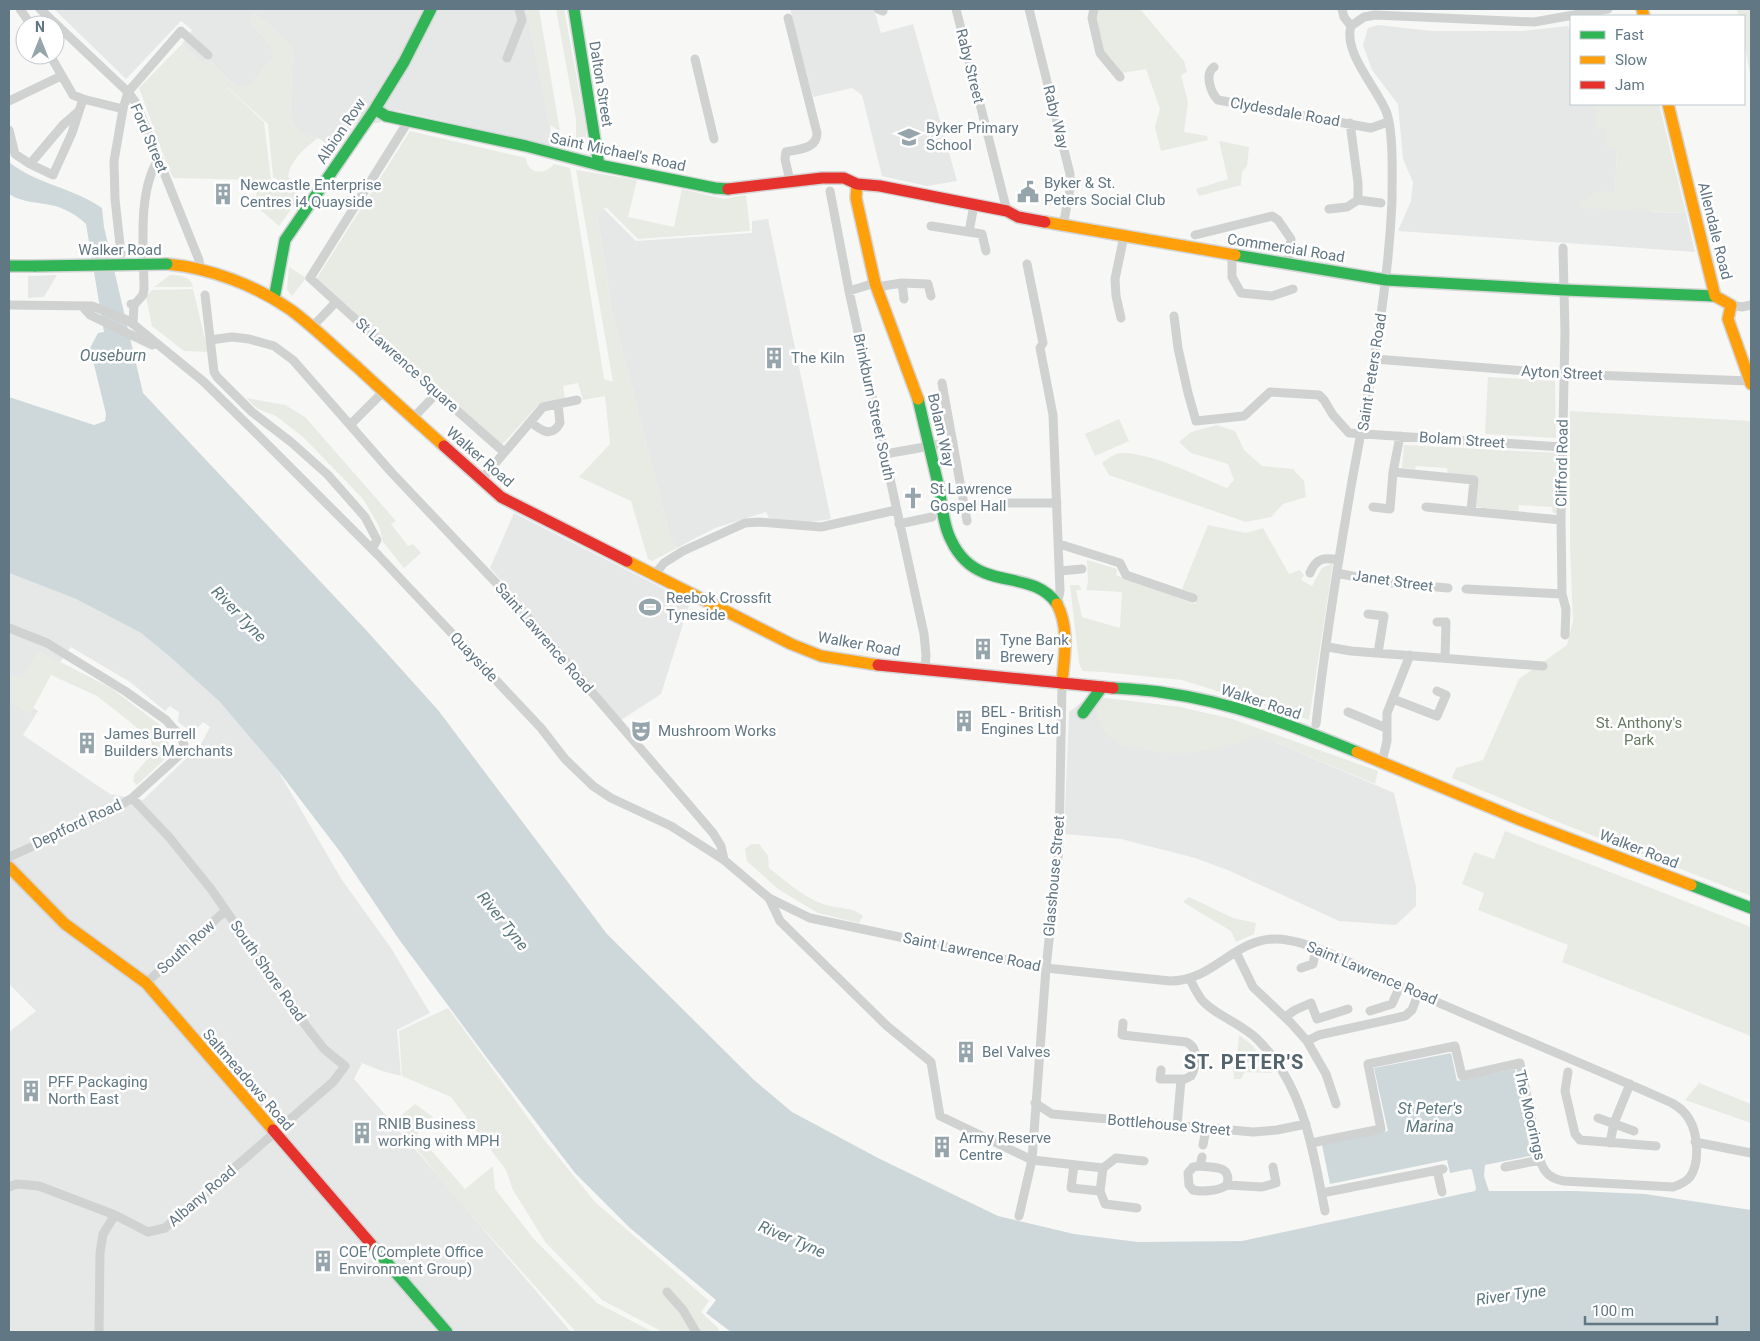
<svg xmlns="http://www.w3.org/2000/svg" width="1760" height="1341" font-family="Roboto,sans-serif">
<rect width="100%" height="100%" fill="#f7f7f6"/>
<path fill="#e6e8e7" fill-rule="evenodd" d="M54,9H527L550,125L552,146L395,110L379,123H356L337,150L318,138L304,135L295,126L290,116L293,46L249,19L271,47L274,56L254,81L246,88L233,84L208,59L203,64L182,44L192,30L181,21L126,79Z
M790,9H874L881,33L913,24L957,181L927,186L882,176L862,95L852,88L813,97Z
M1378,25L1432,31H1522L1568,26L1571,33V104H1596V129H1606L1617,149L1615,192L1589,198L1586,201L1580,202L1656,212L1686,213L1695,252L1398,231L1411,201L1413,182L1403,159L1398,104L1372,70L1363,45L1368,28Z
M604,209L636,241L752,233V221L768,219L831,519L805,523L769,518L766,512L715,528L677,548L671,540L612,311L597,215Z
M57,275L44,297L28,298V276Z
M514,513L690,602L661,694L621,720L537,621L490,568Z
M9,573L76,599L141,633L169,656L219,701L277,769L342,880L391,948L430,1013L397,1030L401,1076L382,1071L362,1063L354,1079L410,1143L571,1332H9V1032L36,1011L9,984ZM71,647L130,682L165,711L170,706L174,709L179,712L178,722L193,733L203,722L210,727L201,744L143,800L110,794L23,735L38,711L29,705Z
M1089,696L1179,707L1232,719L1273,741L1394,793L1416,887V906L1396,925L1339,921L1230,871L1195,858L1121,839L1064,834L1069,712Z"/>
<path fill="#e7ebe4" d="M527,9H539L560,131L550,125Z
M556,9H564L586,128V142L576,144V119Z
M1098,9H1140L1184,61L1187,72L1181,75L1188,102L1184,132L1207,136L1208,140L1161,151L1155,127L1160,109L1146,69L1122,73L1104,53L1096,20Z
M1737,9H1751V79L1744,42V16H1738Z
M255,12L293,46L290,116C298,131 302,134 318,138C305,148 291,159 288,177L306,189L301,193L273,177L268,124L216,77L264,122L271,180L301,196L279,226L256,206L257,180L174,178C169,174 144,100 139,88L182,44L203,64L208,59L233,84L246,87L254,81L274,56L271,47L249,19Z
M1596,104H1659L1686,213L1579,208L1580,202L1586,201L1593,192L1615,191L1617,150L1607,148L1606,129H1596Z
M410,131L526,158C527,174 544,176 554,164L570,168L604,379L613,382L576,170L637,180L628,217L674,227L682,189L724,199L746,195L750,231L638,239L606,207L597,215L612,311L671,540L677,548L652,561L648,559L631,501L579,477L610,444L605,396L583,400L578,383L563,386L565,398L538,405L501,446L317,278Z
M1219,141L1249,147L1247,166L1242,172L1241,185L1199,196L1196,189L1228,179Z
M289,267L306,278L292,296L287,290Z
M170,275C179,275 191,276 193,287H154Z
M193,289L208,352L184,351L152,326L146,296L152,290Z
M1488,377L1555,381L1556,438L1485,434Z
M246,398L285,405L305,417L396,521L391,524L408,546L413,544L421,553L404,568L383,542L379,526L363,499L341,476L303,437L276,416L258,409Z
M1570,411L1751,421V896L1568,826L1452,778L1456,768L1483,760L1519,679L1567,645L1573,621L1570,546Z
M1119,419L1129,441L1095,456L1085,434Z
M1217,425L1235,431L1244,450L1262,466L1293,469L1304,481L1306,497L1283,504L1271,517L1246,522L1109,475L1102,463C1106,460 1111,456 1116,454C1140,447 1202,478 1227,488L1234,480L1228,464L1191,453L1179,442L1191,432Z
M1404,445L1557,453V514L1553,513L1552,507L1519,505L1518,511L1474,507L1475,478L1448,474L1447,468L1416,466L1415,469L1402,468Z
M1208,525L1246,533L1263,528L1289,574L1300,570L1304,575L1301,580L1312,586L1322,568L1333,563L1309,720L1182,680L1103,672L1082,671L1079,663L1070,585H1079L1082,590H1076L1082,617L1120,628L1122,592L1086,590L1088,582L1087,560L1117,569L1116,575L1195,604L1197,595L1182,589Z
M39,651L111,688L164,728L169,745L165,759L137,785L133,781L134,775L153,752L151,740L129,721L97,696L51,675L30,714L9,702V674L21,678Z
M1102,698L1179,707L1232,719L1378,771L1375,784L1273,741L1255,738L1214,749L1189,753H1164L1122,746L1110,738L1103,729L1097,716L1096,705Z
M1505,831L1751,927V1036L1562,962L1568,945L1478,910L1484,893L1462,884L1474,852L1494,859Z
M752,844H759L768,856L769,868C786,881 805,899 826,905C839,909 853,907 863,916L859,923L818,913L778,889L747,861L745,849Z
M1189,897L1233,918L1256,923L1254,934L1236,942L1231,931L1183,902Z
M448,1008L542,1137L595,1202L709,1301L701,1312L719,1329L717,1332H663L602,1300L546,1243L513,1190L506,1170L451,1097L402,1076L399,1031Z
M1239,1035L1252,1045L1265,1061L1243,1063L1237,1058Z
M1237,1063L1246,1066H1269L1272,1073L1245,1072L1241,1079H1234L1233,1068Z
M1699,1083L1751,1104V1123L1685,1100Z
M415,1104L433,1117L417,1134L465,1189L493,1166L495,1189L533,1238L597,1303L653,1332H576L456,1198L394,1121Z"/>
<path fill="#ced8da" d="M9,162C36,184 74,188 102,208L104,227L143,393L366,630L438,710L607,934L754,1080L792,1112L880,1159L998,1216L1074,1234L1138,1242L1242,1241L1475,1191L1476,1188L1472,1170L1470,1169L1450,1173L1447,1160L1330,1184L1322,1145L1388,1131L1374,1068L1451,1053L1457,1081L1515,1069L1534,1155L1485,1165L1484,1176L1489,1191H1575L1645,1194L1751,1210V1332H731L706,1313L716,1300L630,1228L575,1173L487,1058L398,938L341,853L277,769L219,701L169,656L141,633L76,599L9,573V397L94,425L105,421L106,414L90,348L98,333L104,332L86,224C78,216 66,209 55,206C40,202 22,203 9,194Z"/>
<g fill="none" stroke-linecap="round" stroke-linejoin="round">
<g stroke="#d4d5d6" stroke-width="14">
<path id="fast" d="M574,9L599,165
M375,109L386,116L526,146L599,165L715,188L728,189
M1235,255L1386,280L1564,290L1715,296
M9,266H36
M274,299L285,240L375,109L404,62L431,9
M918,399C925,428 932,458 939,488C942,504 943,525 951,540C958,555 969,567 985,573C1010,583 1040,579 1057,604
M1113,688C1131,689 1149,690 1166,693C1232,702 1296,727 1357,752
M1083,713L1102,687
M1691,885L1751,908
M371,1244L447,1332"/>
</g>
<g stroke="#d4d5d6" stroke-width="14">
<path id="slow" d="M1642,9L1644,16
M1668,104L1715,296L1731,305L1728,319L1751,384
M857,184L856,198L875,283L918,399
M1045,222L1235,255
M167,264C210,268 255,285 291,310C314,327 335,348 357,367C386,394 415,420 444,446
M627,561L791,644L821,656L878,665
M1057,604C1070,629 1064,657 1062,684
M1357,752L1518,819L1691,885
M9,867L65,924L146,983L273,1130"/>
</g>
<g stroke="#d4d5d6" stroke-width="14">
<path id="jam" d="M728,189L822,178H844L857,184L880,186L1007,211L1018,217L1045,222
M444,446L501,497L627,561
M878,665L1113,688
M273,1130L371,1244"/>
</g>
<path stroke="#d0d1d1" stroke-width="9" d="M20,9L31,25
M40,9L128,92L136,103L199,260L200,270
M878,9L883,11
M956,9L1007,211
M1029,9L1070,174V189L1063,226
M1094,9L1092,18L1100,53L1120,77
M1342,9L1344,17L1351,26
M788,18L817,133C817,149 799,149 786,152L785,159L790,181
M1351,26L1364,17L1375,15L1534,22L1608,9
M50,55L73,95L83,99L123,109
M507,58L522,20L519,9
M695,59L714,139
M1214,67C1204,74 1211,93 1218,100L1371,128L1388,122
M9,101L61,76
M79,111L63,125L30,164L53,175L72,133L83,99
M409,120L310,278L437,393L504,452
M1350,123L1358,183V200
M9,130L15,154L30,164
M830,191L849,291L924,634L926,655L925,670
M1329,209L1347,207L1358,200L1381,203
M931,226L969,232L974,205
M969,232L982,234L986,251
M1195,235L1272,216L1278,220L1291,239L1288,263
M1563,248L1565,333L1561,520L1562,594L1566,609L1565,635
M121,254L115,199L114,161L123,109L128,92L181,31L208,55
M1232,255V277L1241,293L1272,296L1293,289
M1027,264L1043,343L1040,348L1053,415L1060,591L1057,605
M902,283L904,299
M876,287L902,283L928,284L931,296
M849,291L875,283
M205,295L214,372L217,377L252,412L291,442L328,475L365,517L377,540L372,549
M131,304L134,305L133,324
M9,305L92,306L127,320L133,324L204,382L259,436L379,556L541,728L565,759L593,786L611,798L671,826L724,860L769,898L810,918L1046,968L1170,981C1214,981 1234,938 1277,939C1312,940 1366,971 1400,986C1491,1026 1582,1063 1672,1103C1679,1107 1685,1112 1689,1119C1698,1133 1700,1163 1690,1177C1686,1182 1679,1185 1673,1187L1564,1181C1551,1179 1544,1173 1540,1160L1520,1063L1462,1076L1455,1046L1368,1064L1381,1129L1311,1143
M134,305L143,295L144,289C144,251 137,193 158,160
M1731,305L1742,307L1751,305
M83,307L90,315L152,345
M1174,316L1178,348L1188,393L1196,421L1244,416L1270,392L1319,395L1324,400L1333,415L1349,433L1562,447
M1121,318L1116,296L1115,279L1124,236
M312,327L336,302
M210,340L232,337L249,339L274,346L293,360L350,425
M1375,359L1565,374L1750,381
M942,383L967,521
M383,392L350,425L392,473L518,606L713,833L721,846L724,860
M413,418L437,393
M531,422C541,431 552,438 560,423L558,404
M885,454L953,442
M1393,472L1400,436
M481,480L543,407L577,400
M1004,503H1057
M1373,507L1390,509L1393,472L1474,480L1471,511
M1426,507L1561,520
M899,524L932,517
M1059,544L1120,563L1126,575L1193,598
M1060,571L1082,569
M1310,573C1316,558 1324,557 1339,560
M1337,573L1381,582L1448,588
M655,574L664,563L683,551L745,523L759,522L821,527L896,510
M1466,589L1562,594
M1368,614L1384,616L1378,653
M1437,622H1446L1445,658
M9,628L47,643L125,691L166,720L181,737L184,745L181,753L173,761L132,798L111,811L9,857
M1328,647L1351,651L1543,666
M1393,699L1437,716L1446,695L1437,691
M1348,712L1386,728
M1316,724C1325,643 1338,562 1352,481C1369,388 1388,296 1392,201C1392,179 1394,131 1386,111C1376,87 1343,52 1351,26
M1382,762L1387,741V713L1410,655
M769,898L780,921L887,1026L931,1062L940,1116L1032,1160L1103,1168L1100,1191L1071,1188L1074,1165
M1236,952L1253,987L1291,1023L1307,1041L1326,1074L1336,1104
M1301,968L1313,964L1316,948
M1190,979C1193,986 1197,993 1201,999C1213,1014 1242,1024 1257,1039C1304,1085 1313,1151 1325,1211
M146,983L226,910
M1370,1011L1392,1004L1400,986
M1285,1017L1295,1010L1311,1003L1317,1019L1348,1009
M1123,1023L1122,1035L1186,1042C1199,1047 1197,1066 1191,1076L1185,1079H1160L1161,1070
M1307,1041L1319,1035L1405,1016L1412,1010L1418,994
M1568,1072L1565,1091L1575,1134L1580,1140L1656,1146
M1035,1103L1052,1114L1253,1132L1277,1130L1306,1124
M1598,1118L1634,1131
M1177,1126L1181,1080
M1695,1142L1751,1153
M1610,1143L1614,1123L1630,1084
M1203,1145L1206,1129
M1200,1166L1193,1167L1188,1173L1189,1185L1193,1190C1202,1192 1219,1191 1227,1185C1232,1165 1214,1168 1200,1166L1202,1157
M1505,1167L1540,1160
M1103,1168L1116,1158L1144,1161
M1437,1170L1442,1192
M1227,1185L1262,1187L1276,1183L1273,1167
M9,1187L17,1184L39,1186L115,1215L148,1232L165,1228L333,1082L345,1066L324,1049L303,1022L211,889L169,837L132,798
M1100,1191L1105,1204L1137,1208
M1322,1193L1443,1169
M1019,1216L1032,1160L1046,968L1059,848L1062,684
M667,1292L683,1310L696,1332
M99,1332L100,1253L103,1234L115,1215"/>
<use href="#fast" stroke="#30b455" stroke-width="11"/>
<use href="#slow" stroke="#ff9f0a" stroke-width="11"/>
<use href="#jam" stroke="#e5322d" stroke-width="11"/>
<g stroke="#d2d3d4" stroke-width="14" stroke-linecap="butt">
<path id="fast-bridge" d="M36,266L167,264"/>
</g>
<use href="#fast-bridge" stroke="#30b455" stroke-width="11"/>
</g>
<defs>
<g id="school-bare" transform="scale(1.725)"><path d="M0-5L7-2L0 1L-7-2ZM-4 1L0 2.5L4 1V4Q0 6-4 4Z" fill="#96a4ab" stroke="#fff" stroke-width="2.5" paint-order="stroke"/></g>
<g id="civic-bare" transform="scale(1.725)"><path d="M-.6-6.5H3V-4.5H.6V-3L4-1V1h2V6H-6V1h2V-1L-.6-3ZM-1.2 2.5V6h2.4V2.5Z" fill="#96a4ab" stroke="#fff" stroke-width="2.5" paint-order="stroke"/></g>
<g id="building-bare" transform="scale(1.725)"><path d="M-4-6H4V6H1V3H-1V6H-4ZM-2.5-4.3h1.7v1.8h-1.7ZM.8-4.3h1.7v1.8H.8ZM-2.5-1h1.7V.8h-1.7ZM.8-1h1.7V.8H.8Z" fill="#96a4ab" stroke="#fff" stroke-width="2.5" paint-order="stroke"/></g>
<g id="church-bare" transform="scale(1.725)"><path d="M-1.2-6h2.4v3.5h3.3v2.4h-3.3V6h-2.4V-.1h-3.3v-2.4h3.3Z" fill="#96a4ab" stroke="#fff" stroke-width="2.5" paint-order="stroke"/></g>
<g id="stadium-bare" transform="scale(1.725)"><path d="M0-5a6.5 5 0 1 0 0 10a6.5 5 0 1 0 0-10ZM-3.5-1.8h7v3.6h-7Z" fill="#96a4ab" stroke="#fff" stroke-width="2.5" paint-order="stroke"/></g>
<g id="theatre-bare" transform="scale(1.725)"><path d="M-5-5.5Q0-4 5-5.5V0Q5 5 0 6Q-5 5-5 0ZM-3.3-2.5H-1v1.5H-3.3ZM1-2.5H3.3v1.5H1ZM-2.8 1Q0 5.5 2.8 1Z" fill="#96a4ab" stroke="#fff" stroke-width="2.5" paint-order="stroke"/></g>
</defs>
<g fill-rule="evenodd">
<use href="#school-bare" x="909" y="137"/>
<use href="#civic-bare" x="1028" y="192"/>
<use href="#building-bare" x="223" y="194"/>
<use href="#building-bare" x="774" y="358"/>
<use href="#church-bare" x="913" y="498"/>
<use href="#stadium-bare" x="650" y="607"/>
<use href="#building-bare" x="983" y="649"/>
<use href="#building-bare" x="964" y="721"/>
<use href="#theatre-bare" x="641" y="731"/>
<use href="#building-bare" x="87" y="743"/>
<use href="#building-bare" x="966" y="1052"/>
<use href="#building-bare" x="31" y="1091"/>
<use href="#building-bare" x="362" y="1133"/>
<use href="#building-bare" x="942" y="1147"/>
<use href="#building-bare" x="323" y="1261"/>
</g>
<g text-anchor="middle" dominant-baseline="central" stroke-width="5" stroke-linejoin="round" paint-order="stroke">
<g font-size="15" fill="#617783" stroke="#fff">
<text transform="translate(970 66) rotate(76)">Raby Street</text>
<text transform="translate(601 84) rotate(81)">Dalton Street</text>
<text transform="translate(1285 112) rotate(10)">Clydesdale Road</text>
<text transform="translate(1056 117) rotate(76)">Raby Way</text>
<text transform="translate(341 131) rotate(-56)">Albion Row</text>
<text transform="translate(149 138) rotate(67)">Ford Street</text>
<text transform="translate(618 152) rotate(12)">Saint Michael's Road</text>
<text transform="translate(1715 231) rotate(76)">Allendale Road</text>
<text transform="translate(1286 248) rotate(9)">Commercial Road</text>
<text x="120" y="250">Walker Road</text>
<text transform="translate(407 365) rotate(42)">St Lawrence Square</text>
<text transform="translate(1372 372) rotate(-81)">Saint Peters Road</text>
<text transform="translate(1562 373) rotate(3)">Ayton Street</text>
<text transform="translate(874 407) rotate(78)">Brinkburn Street South</text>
<text transform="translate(941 430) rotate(77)">Bolam Way</text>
<text transform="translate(1462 440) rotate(4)">Bolam Street</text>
<text transform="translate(480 457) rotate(41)">Walker Road</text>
<text transform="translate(1562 463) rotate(-89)">Clifford Road</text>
<text transform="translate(1393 581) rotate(8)">Janet Street</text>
<text transform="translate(544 638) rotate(49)">Saint Lawrence Road</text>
<text transform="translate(859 644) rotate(10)">Walker Road</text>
<text transform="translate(474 657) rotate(47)">Quayside</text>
<text transform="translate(1261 702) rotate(18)">Walker Road</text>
<text transform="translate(77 824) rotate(-25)">Deptford Road</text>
<text transform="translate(1639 849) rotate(21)">Walker Road</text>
<text transform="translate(1054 876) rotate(-85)">Glasshouse Street</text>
<text transform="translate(186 947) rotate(-42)">South Row</text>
<text transform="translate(972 952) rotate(12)">Saint Lawrence Road</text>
<text transform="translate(268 971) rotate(55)">South Shore Road</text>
<text transform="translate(1372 973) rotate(23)">Saint Lawrence Road</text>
<text transform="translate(248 1080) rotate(49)">Saltmeadows Road</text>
<text transform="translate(1530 1115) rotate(77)">The Moorings</text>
<text transform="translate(1169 1125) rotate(5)">Bottlehouse Street</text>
<text transform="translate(202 1196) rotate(-41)">Albany Road</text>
</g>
<g font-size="15" fill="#617783" stroke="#fff" text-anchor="start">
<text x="926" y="128">Byker Primary<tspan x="926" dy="17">School</tspan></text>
<text x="1044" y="183">Byker &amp; St.<tspan x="1044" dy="17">Peters Social Club</tspan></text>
<text x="240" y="185">Newcastle Enterprise<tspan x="240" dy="17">Centres i4 Quayside</tspan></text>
<text x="791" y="358">The Kiln</text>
<text x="930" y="489">St Lawrence<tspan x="930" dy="17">Gospel Hall</tspan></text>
<text x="666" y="598">Reebok Crossfit<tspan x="666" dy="17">Tyneside</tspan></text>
<text x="1000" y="640">Tyne Bank<tspan x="1000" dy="17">Brewery</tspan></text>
<text x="981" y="712">BEL - British<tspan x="981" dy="17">Engines Ltd</tspan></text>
<text x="658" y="731">Mushroom Works</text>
<text x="104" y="734">James Burrell<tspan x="104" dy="17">Builders Merchants</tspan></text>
<text x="982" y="1052">Bel Valves</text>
<text x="48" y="1082">PFF Packaging<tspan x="48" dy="17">North East</tspan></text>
<text x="378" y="1124">RNIB Business<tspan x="378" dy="17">working with MPH</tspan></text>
<text x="959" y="1138">Army Reserve<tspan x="959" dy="17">Centre</tspan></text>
<text x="339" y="1252">COE (Complete Office<tspan x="339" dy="17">Environment Group)</tspan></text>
</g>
<g font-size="15" fill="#677a60" stroke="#fff">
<text x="1639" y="723">St. Anthony's<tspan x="1639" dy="17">Park</tspan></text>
</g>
<g font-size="16" font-style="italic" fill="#5b777d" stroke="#fff">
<text x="113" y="355">Ouseburn</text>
<text transform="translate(239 614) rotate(46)">River Tyne</text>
<text transform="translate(503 921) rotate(51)">River Tyne</text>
<text x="1430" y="1108">St Peter's<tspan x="1430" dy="18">Marina</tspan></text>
<text transform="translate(792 1239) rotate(23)">River Tyne</text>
<text transform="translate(1511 1295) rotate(-8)">River Tyne</text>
</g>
<g font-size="20" font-weight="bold" letter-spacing="1" fill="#53646d" stroke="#fff">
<text x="1244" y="1062">ST. PETER'S</text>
</g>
</g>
<rect width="1760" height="1341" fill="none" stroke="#617783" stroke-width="20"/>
<rect x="1570" y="15" width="175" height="90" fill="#ffffff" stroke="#c0c9cd"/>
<rect x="1580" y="31" width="25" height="8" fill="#30b455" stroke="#c0c9cd"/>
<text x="1615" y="40" font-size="15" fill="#617783">Fast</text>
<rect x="1580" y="56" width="25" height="8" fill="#ff9f0a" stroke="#c0c9cd"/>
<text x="1615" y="65" font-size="15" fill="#617783">Slow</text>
<rect x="1580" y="81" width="25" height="8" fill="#e5322d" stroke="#c0c9cd"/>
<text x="1615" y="90" font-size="15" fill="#617783">Jam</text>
<g transform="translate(40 40)"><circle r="24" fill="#ffffff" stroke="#c0c9cd"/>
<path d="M0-4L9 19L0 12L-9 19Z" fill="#96a4ab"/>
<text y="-8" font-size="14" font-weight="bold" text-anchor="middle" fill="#617783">N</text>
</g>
<path d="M1585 1316v8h132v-8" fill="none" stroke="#617783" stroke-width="2.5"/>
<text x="1592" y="1316" font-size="15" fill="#617783" stroke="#ffffff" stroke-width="4" paint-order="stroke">100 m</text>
</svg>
